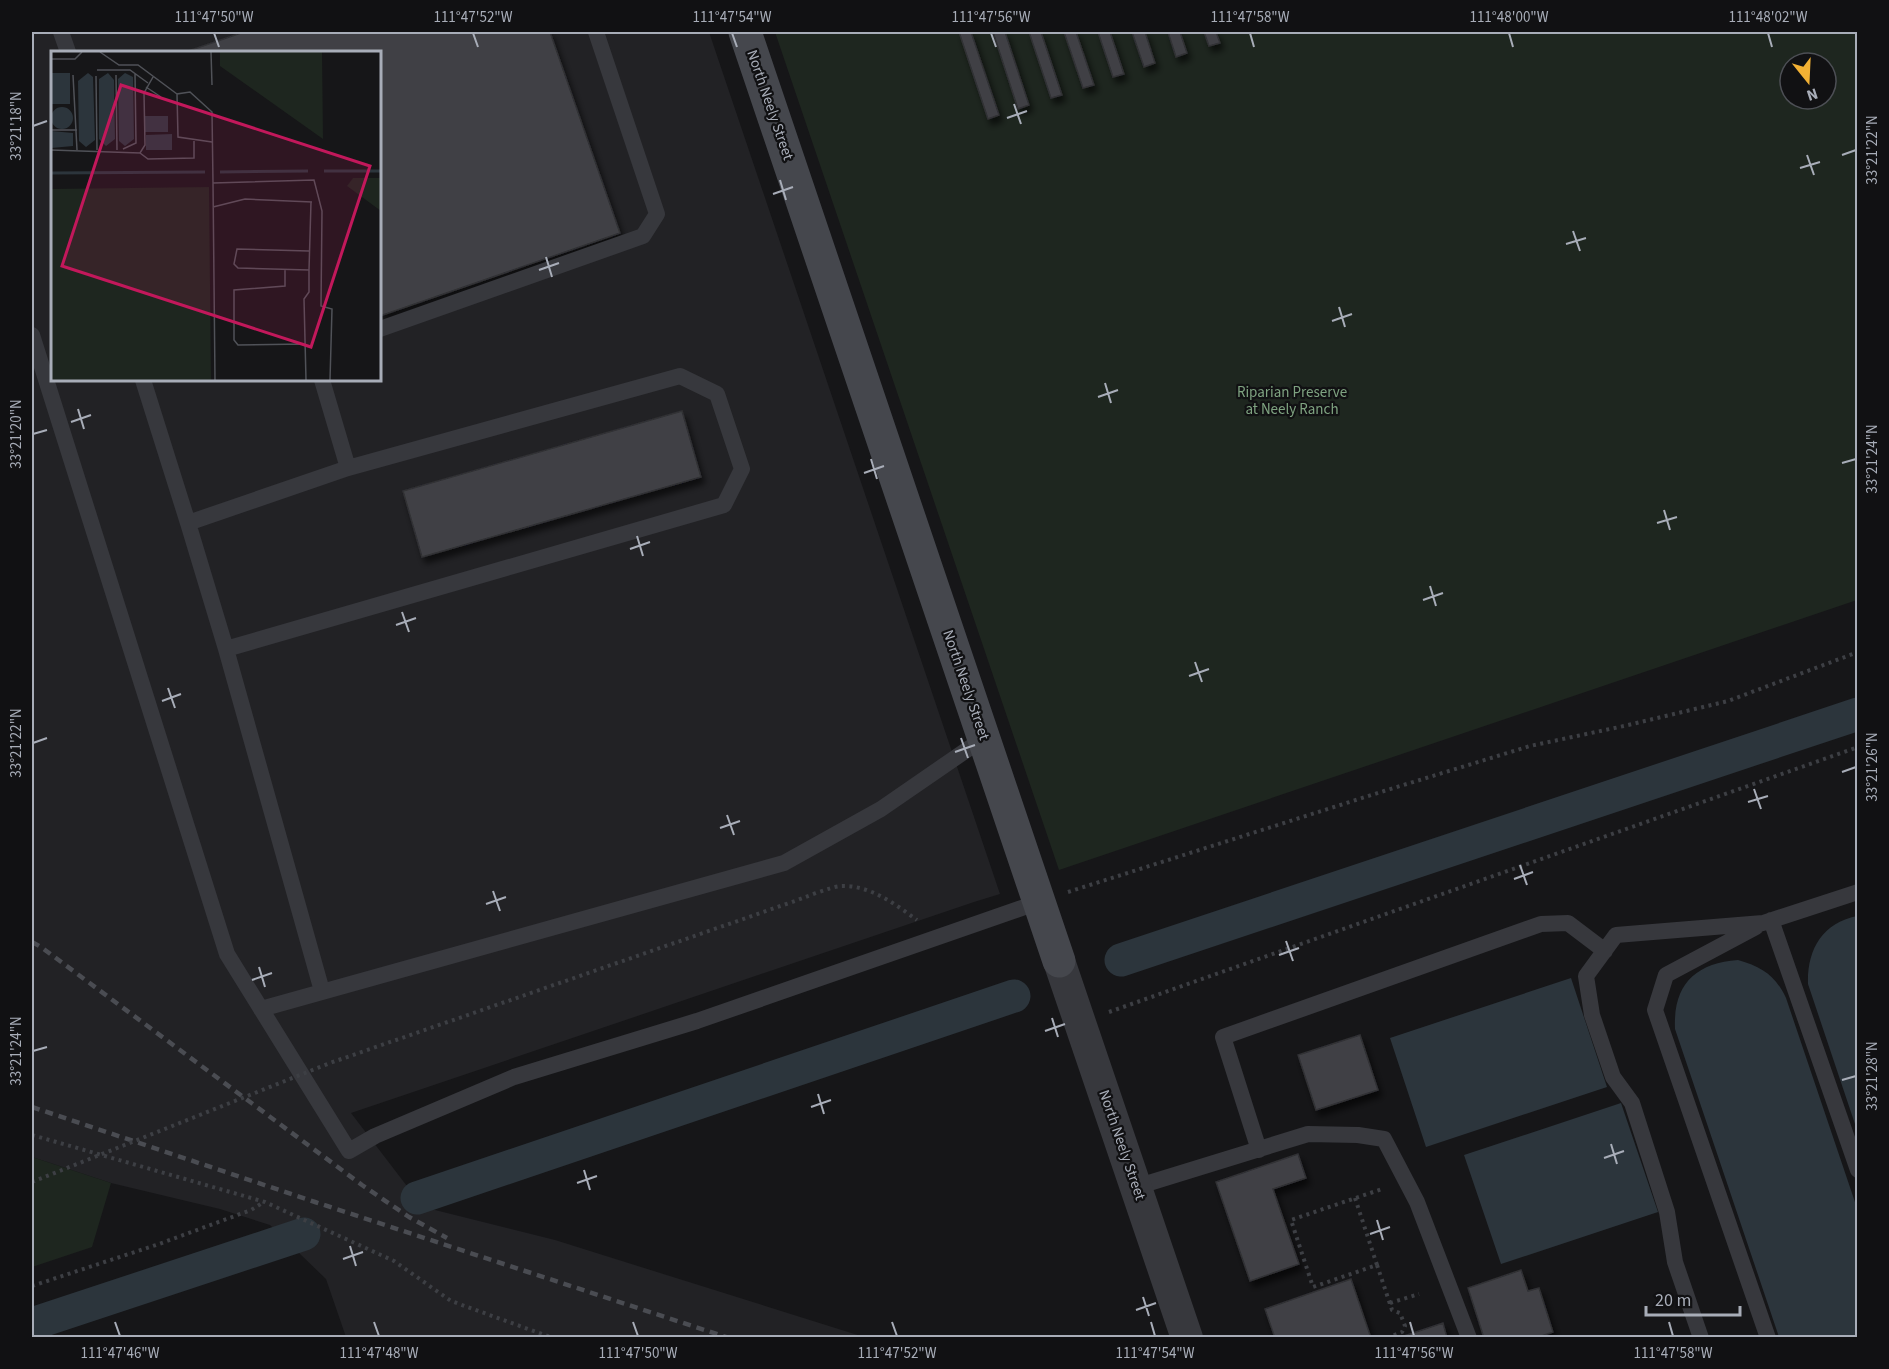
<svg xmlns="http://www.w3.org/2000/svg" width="1889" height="1369" font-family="'Source Sans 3',sans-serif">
<defs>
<filter id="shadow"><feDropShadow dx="3.5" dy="6" stdDeviation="3" flood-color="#0009"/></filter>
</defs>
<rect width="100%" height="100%" fill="#161618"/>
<path fill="#222225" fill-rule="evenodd" d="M32,32H709L1000,894L974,902L351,1113L423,1207L555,1240L864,1337H346L326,1279L270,1225L220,1209L111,1183L32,1157ZM52,52H380V380H52Z"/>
<path fill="#1e261f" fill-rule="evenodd" d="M775,32H1857V600L1059,870ZM1790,63H1826V99H1790Z
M32,1157L111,1183L92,1247L32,1267Z"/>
<path fill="#2c353c" d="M1857,916H1858L1857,1130L1808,984C1807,950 1822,923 1857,916Z
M1738,960C1762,967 1775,975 1786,998L1857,1208V1337H1779L1675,1029C1673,985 1695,963 1738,960Z
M1571,978L1607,1087L1426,1147L1390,1038Z
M1621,1103L1658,1212L1501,1264L1464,1155Z"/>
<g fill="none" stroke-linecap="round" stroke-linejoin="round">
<path stroke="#2c353c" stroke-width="33" d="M1121,960L1858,714
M417,1198L1014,996
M32,1324L304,1234"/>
</g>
<path fill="#404145" stroke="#303034" stroke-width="1.5" filter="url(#shadow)" d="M244,32H550L620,233L380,316V52H189L188,51Z
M959,32H971L999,115L988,119Z
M993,32H1005L1029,105L1018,109Z
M1029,32H1041L1062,95L1051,98Z
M1064,32H1076L1094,85L1083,88Z
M1098,32H1110L1124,74L1113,77Z
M1132,32H1145L1155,63L1144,67Z
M1168,32H1180L1187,53L1176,57Z
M1204,32H1216L1220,43L1209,46Z
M682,411L701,477L422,557L403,491Z
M1360,1035L1378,1090L1316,1110L1298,1055Z
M1298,1154L1306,1178L1273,1189L1299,1264L1250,1281L1216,1182Z
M1521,1270L1528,1291L1539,1288L1553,1332L1542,1336L1543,1338H1484L1468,1288Z
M1351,1279L1371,1338H1275L1265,1309Z
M1443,1323L1447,1338H1398Z"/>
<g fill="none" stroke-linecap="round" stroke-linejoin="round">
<path stroke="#3d3f44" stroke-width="4" stroke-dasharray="3 4.5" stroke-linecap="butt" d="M1068,892L1384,791L1530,746L1624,726L1728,701L1858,652
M792,902C804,898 829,887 841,886C870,885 895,904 917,920
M1109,1012L1858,747
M32,1135L265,1202L394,1261L451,1301L553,1338
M1355,1198L1377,1265L1313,1287L1291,1220L1382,1189
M1377,1265L1392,1310L1400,1313L1405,1326L1402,1332L1387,1338
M32,1286L159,1244L251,1210L264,1202
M1390,1303L1419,1294"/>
<path stroke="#37383d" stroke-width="16" d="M61,32L68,52
M380,329L643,236L657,214L596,32
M32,335L227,954L349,1151L375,1136L514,1077L697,1021L1039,902
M143,380L188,523
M322,380L348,468
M226,649L724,505L742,469L717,394L680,376L348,468L188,523L226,649L322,991
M1771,920L1858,1170
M1756,927L1666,975L1655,1010L1768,1338
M261,1009L784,863L881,809L984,738
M1259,1150L1223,1037L1541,924L1568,923L1605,951
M1136,1187L1308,1134L1358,1135L1384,1139L1417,1202L1469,1338
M1701,1338L1675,1262L1667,1212L1632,1103L1613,1077L1592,1015L1586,976L1616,935L1763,923L1858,892"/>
<path stroke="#37383d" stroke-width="32" d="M1059,961L1187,1338"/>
<path stroke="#45474d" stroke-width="33" d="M745,32L1059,961"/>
<path stroke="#4a4c52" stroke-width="4.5" stroke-dasharray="8 6" stroke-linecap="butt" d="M32,942L41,947L362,1185L409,1217L447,1238
M32,1107L315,1202L729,1338"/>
<path stroke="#3d3f44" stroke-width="4" stroke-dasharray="3 4.5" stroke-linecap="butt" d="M32,1182L330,1063L792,902"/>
</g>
<path fill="none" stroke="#a8adb8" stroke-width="2" d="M214,33L219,47M473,33L478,47M732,33L737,47M991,33L996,47M1250,33L1254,47M1509,33L1513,47M1768,33L1772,47M1014,104L1021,124M1007,118L1027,111M33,126L47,121M1807,155L1814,175M1842,155L1856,150M1800,168L1820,162M780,180L786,200M773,194L793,187M1573,231L1580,251M1566,244L1586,238M546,257L552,277M539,270L559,263M1339,307L1345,327M1332,321L1352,314M1105,383L1111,403M1098,397L1118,390M78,409L84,429M71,422L91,415M33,434L47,430M871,459L877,479M1842,463L1856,459M864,473L884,466M1664,510L1670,530M1657,523L1677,517M637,536L643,556M630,549L650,542M1430,586L1436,606M1423,600L1443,593M402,612L409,632M396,625L416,618M1195,662L1202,682M1189,676L1209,669M168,688L175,708M162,701L181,694M961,738L968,758M33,743L47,738M955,752L975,745M1842,772L1856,767M1754,789L1761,809M1748,802L1768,796M727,815L734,835M720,828L740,821M1520,865L1527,885M1514,879L1533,872M493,891L500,911M486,904L506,897M1286,941L1293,961M1279,955L1299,948M259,967L265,987M252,980L272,973M1052,1018L1058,1037M1045,1031L1065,1024M33,1051L47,1047M1842,1080L1856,1076M818,1094L824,1114M811,1107L831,1100M1611,1144L1617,1164M1604,1158L1624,1151M584,1170L590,1190M577,1183L597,1176M1377,1220L1383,1240M1370,1234L1390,1227M350,1246L356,1266M343,1259L363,1252M1143,1297L1149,1316M1136,1310L1156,1303M115,1322L120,1336M374,1322L379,1336M633,1322L638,1336M892,1322L897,1336M1151,1322L1155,1336M1410,1322L1414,1336M1669,1322L1673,1336"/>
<g text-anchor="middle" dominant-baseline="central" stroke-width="4.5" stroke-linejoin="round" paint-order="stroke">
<g font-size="15" fill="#a8adb8" stroke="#111113">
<text transform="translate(770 105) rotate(71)">North Neely Street</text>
<text transform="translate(966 685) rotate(71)">North Neely Street</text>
<text transform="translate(1122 1145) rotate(71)">North Neely Street</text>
</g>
<g font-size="15" fill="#7fa381" stroke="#111113">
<text x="1292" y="392">Riparian Preserve<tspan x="1292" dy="17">at Neely Ranch</tspan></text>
</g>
</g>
<g transform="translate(51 51)">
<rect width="330" height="330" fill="#161618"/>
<path d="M169,1H271L272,88L169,15ZM302,127H330V160L296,135ZM158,136L160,329H0V138Z" fill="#1e261f"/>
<path d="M0,22H19V53H0ZM37,22L42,26L44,89L35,96L28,90L27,30ZM57,22L63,29L64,88L55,95L48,88V28ZM74,22L82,26L83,88L74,95L68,90L67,28ZM0 67a11 11 0 1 1 22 0a11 11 0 1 1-22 0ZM94,65H117V81H94ZM0,80L22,82V95L0,97ZM121,83V99H95V84Z" fill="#2c353c"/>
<path fill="none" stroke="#2c353c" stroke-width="3" d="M273,120H330M169,121L257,120M0,122L154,121"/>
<path fill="none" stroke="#505258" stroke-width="1.5" d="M49,1L68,14H87L126,43M160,1L161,34M0,8H24L31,1M46,19H79L97,32M22,24L26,99M65,24L66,99M45,25L46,99M95,36L110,46M0,79H26M161,91L127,86L126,43L139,41L161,61L162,132L164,329M72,98L85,92L84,22M0,99L89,102L94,94L93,42L102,26M89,102L97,108L143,107V90M162,132L263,129L271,160L270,255L281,258L279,329M162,156L194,148L261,151M258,200L186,198L183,213L187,217L258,219L260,151M234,219V235L183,239V289L187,294L254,293M255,329L253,248L258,241V219"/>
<path fill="#c2185b" fill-opacity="0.15" stroke="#c2185b" stroke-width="3" d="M70,34L319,115L260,296L11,215Z"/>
<rect width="330" height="330" fill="none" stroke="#a8adb8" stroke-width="3"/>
</g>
<rect width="1889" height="1369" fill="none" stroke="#111113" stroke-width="66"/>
<g transform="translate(1808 81) rotate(162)"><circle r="28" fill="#111113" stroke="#4d4f55" stroke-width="1.5"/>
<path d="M0-4.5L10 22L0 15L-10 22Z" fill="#f2b134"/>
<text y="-9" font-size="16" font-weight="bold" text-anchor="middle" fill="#a8adb8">N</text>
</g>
<path d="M1646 1306v9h94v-9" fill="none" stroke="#a8adb8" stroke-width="3"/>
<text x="1655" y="1306" font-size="18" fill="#a8adb8" stroke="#111113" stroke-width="4.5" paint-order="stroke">20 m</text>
<rect x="33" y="33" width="1823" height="1303" fill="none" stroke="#a8adb8" stroke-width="2"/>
<g font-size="15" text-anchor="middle" fill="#a8adb8">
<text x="214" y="22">111°47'50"W</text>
<text x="473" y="22">111°47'52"W</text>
<text x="732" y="22">111°47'54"W</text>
<text x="991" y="22">111°47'56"W</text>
<text x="1250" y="22">111°47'58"W</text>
<text x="1509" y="22">111°48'00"W</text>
<text x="1768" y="22">111°48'02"W</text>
<text transform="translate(16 126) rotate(-90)" y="5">33°21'18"N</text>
<text transform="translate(1872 150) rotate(-90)" y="5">33°21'22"N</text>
<text transform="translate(16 434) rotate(-90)" y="5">33°21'20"N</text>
<text transform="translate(1872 459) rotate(-90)" y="5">33°21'24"N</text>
<text transform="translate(16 743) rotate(-90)" y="5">33°21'22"N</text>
<text transform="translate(1872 767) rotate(-90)" y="5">33°21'26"N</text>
<text transform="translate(16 1051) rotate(-90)" y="5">33°21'24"N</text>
<text transform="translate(1872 1076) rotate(-90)" y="5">33°21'28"N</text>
<text x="120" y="1358">111°47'46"W</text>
<text x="379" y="1358">111°47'48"W</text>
<text x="638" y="1358">111°47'50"W</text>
<text x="897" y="1358">111°47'52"W</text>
<text x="1155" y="1358">111°47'54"W</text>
<text x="1414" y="1358">111°47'56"W</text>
<text x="1673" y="1358">111°47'58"W</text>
</g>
</svg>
